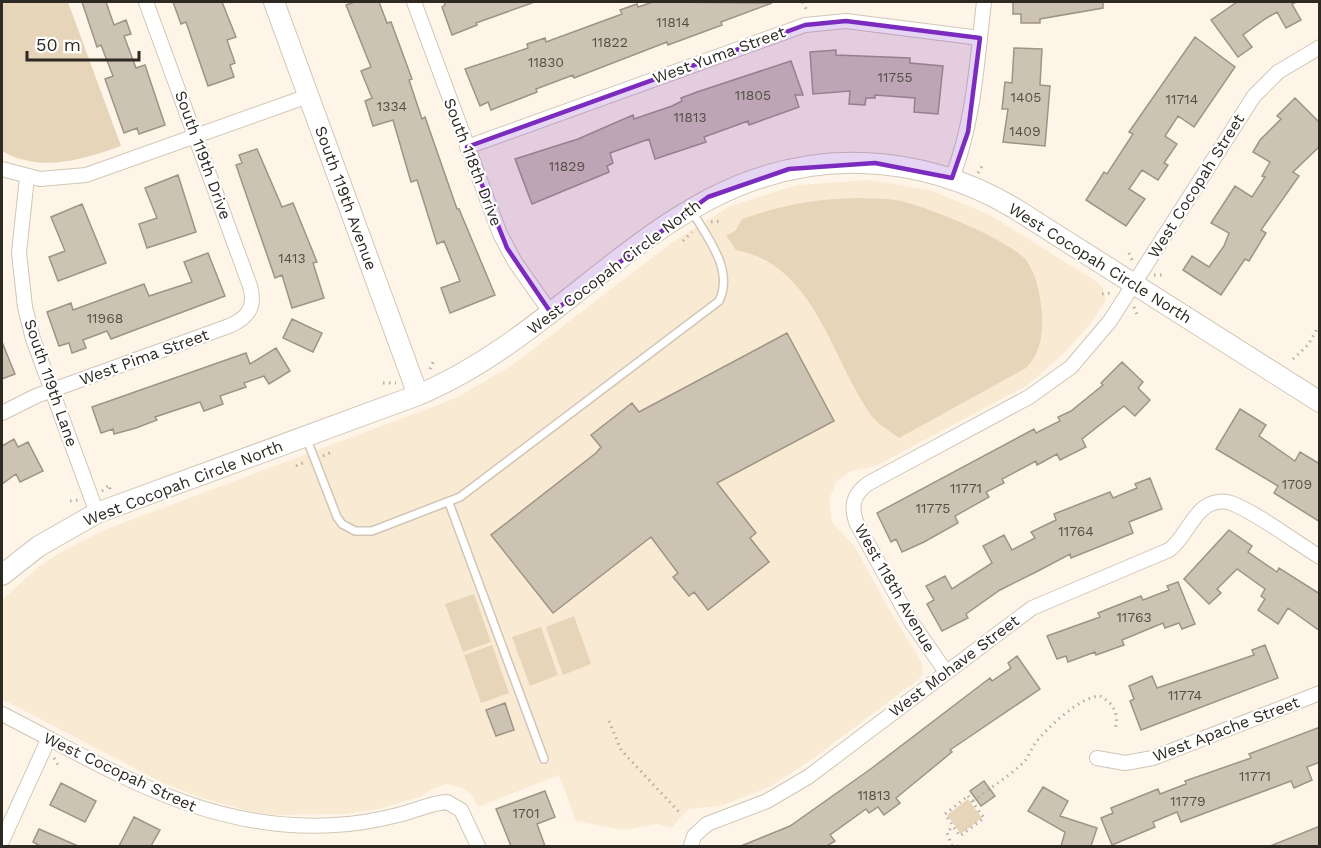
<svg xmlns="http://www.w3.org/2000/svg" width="1321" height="848" font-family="'Work Sans',sans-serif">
<rect width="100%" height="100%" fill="#fef5e8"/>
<path fill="#f9ead3" d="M870,180L930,190L988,214L1096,281L1103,288L1106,300L1088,327L1063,354L1028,385L876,466L851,471L836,482L829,500L832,522L855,547L888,607L921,661L923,672L919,679L807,763L769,787L721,806L689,809L671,828L656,824L624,830L576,821L559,775L478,807L473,797L463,788L446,784L432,789L422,796L379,809L346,814L274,815L244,810L199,797L163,783L2,699V600L38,567L61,552L104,530L456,398L511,366L671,243L730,206L797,185Z"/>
<path fill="#e7d5b9" d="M2,2H68L121,146C82,160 40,173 2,151Z
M860,198C873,199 888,198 901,201C929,208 1008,239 1026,260C1037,275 1040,295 1042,313C1043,333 1041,353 1026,368L899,438C890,431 877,424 871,415C830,357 815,265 736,250L726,236L736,230L742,219C786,204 814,199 860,198Z
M474,594L491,642L463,652L445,604Z
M574,616L591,664L563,675L546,627Z
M541,627L558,675L530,686L512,637Z
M492,645L509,693L481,703L464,655Z
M968,799L982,818L961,834L947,815Z"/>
<path fill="#cdc3b3" stroke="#9e9485" stroke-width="1.5" d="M82,2H106L114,25L126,20L131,34L124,36L136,68L145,65L165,125L139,134L137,128L124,133L105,79L113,76L101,45L97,47Z
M173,2H222L236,37L227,40L235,63L230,65L234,77L208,86L186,22L181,24Z
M355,2H379L387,23L391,22L412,79L409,80L422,119L425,117L457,209H459L495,295L450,313L441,288L460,281L444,241L437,244L417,180L411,182L393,120L373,126L365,101L372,98L361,71L371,67L346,5Z
M444,2H532V3L476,23L477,25L452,35L442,7L445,5Z
M653,2L772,3L721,22L722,25L668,45L667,42L574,78L573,75L536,89L537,92L491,110L488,102L480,106L465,69L528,48L527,44L545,38L546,42L622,14L620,10L637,4L638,7Z
M1013,2H1103V8L1040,19V23H1021V14H1013Z
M1237,2H1296L1292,4L1301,20L1286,28L1277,12L1265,19L1243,35L1252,47L1238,57L1211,20Z
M1195,37L1235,67L1194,127L1178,116L1165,136L1177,144L1164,163L1168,165L1158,180L1142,170L1129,189L1145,199L1126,226L1086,200L1104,172L1107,174L1133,134L1129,132Z
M1014,48L1042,49L1040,85L1050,86L1045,146L1003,142L1008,109H1002L1005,82L1012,83Z
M836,50V55L910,58V63L943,66L938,114L914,112L915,98L875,95V98H866L865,105L849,104L850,91L813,94L810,52Z
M791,61L803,95H795L799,107L749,125L748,121L704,137L706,142L655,159L649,139L610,153L613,163L607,166L609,172L532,204L515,159L578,139L633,115L634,119L672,106L682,101L681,98L697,92Z
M1295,98L1320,123V146L1293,172L1299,176L1261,230L1266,233L1249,261L1245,259L1221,295L1183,270L1192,256L1209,267L1224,246L1229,233L1211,223L1235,186L1252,197L1265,177L1262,176L1270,162L1253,152L1260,140L1281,119L1277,116Z
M257,149L282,207L293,203L317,262L313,263L324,298L292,308L282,275L275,278L236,165L242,163L239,155Z
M178,175L196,232L147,248L139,224L157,218L145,188Z
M82,204L106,263L58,281L49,257L65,251L51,217Z
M208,253L225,296L111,339L107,331L83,340L86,348L72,353L69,343L59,346L47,312L71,303L73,310L144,284L149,296L192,282L184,262Z
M292,319L322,333L313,352L283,338Z
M787,333L834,421L717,483L756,533L750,538L769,562L708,610L694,592L689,596L673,577L678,573L651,537L553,613L491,535L596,453L601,447L591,435L632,403L639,412Z
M2,342L15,374L2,379Z
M276,348L290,371L269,384L264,376L244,383L246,387L220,396L223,404L204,411L200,402L155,417L157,420L136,428L114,434L113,429L101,433L92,407L246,353L250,364Z
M1122,362L1143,382L1138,388L1150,400L1135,416L1124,406L1082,439L1086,447L1060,460L1057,454L1037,465L1036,461L1002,479L1004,483L986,492L989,497L955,516L958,523L924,542L902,552L896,539L891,542L877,513L1034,429L1036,433L1060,421L1058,417L1071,411L1103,385L1101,383Z
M1240,409L1266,425L1259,436L1295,461L1300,452L1320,464V522L1274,493L1278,486L1216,449Z
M14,439L18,447L28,442L43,471L20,482L16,474L2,484V446Z
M1150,478L1162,509L1129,522L1133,533L1071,558L1070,554L1038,571L1000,590L966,614L968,618L942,631L927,604L934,600L926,586L945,576L952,589L992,563L983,546L1004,535L1012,550L1035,538L1031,532L1056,520L1054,514L1110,492L1113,498L1137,488L1135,484Z
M1229,530L1252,546L1248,552L1277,572L1279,568L1320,594V631L1288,608L1278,624L1258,610L1265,599L1261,596L1265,589L1237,569L1217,589L1221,593L1209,604L1184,579Z
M1178,582L1195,624L1182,629L1179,623L1165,628L1163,623L1122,640L1124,645L1096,655L1095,652L1068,662L1066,656L1057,659L1047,636L1100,617L1098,613L1141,596L1143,600L1169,590L1167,586Z
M1265,645L1278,678L1141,730L1130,701L1134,699L1129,686L1152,676L1157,688L1254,655L1252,650Z
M1017,656L1040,689L950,750L952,752L896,798L900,803L884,815L878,807L869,813L866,809L830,835L835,841L827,846H741L790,826L872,768L990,678L992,681L1011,668L1008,663Z
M505,703L514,730L496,736L486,710Z
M1320,727V762L1307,767L1312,780L1294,788L1291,781L1181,822L1177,812L1153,822L1155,827L1112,845L1101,818L1113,813L1111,808L1158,789L1160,794L1186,784L1185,781L1251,758L1249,754Z
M984,781L995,796L981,806L970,791Z
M61,783L96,801L85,822L50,805Z
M1043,787L1068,801L1060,816L1097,828L1091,846H1061L1065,832L1028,811Z
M545,791L555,817L537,824L545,846H511L496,809Z
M134,817L160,830L151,846H119Z
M1320,826V846H1270Z
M39,829L78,846H40L33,842Z"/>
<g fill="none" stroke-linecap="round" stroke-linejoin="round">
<g stroke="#d1c6b6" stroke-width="10">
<path id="lane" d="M306,437L337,517L342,524L355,531H372L460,497L719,301C734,271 708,238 693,213
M449,503L544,759"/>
</g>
<g stroke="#d1c6b6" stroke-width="16">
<path id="street" d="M414,2L500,234L515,262L551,313
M467,147L805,25L846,21L980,38
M2,169L40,179L86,175L308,96
M27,177L19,253L25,307L33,339L97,513
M952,178C974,122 977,61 984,2
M2,413L36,396L229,326C248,318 256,307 250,286L146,2
M946,672L910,620L857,524C850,506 853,494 869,483L1029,397L1071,367L1110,321L1254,96L1278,72L1320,47
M2,714C112,770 206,833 335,825C356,824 378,820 398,815C415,811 430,803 447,802L461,810L478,846
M1097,758L1125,763L1153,758L1320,693
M2,841L49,738
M691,846L694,836L707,824L767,801L808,777L1032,608L1169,550C1185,538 1190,518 1205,507C1213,502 1222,500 1231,503C1254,511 1297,543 1320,557"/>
</g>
<g stroke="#d1c6b6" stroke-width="22">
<path id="secondary" d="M274,2L418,395
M2,575L39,546L97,513L418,395C579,328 672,156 863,163C918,165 967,180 1014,208L1320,402"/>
</g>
<path stroke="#b6afa5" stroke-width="3" stroke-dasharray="1.5 4.5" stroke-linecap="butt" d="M803,2L807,11
M978,173L982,166
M711,222L722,221
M683,241L692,232
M1129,253L1133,262
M1154,275H1165
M1102,294L1111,293
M1134,307L1138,317
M1293,359L1308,345L1320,324
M430,369L434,360
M383,383H396
M323,456L332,452
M296,466L305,462
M102,491L109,485L111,492
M70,501L79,500
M609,721L621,750L680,813
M54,758L58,765
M968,796L984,818L960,836L945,814Z
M973,801C989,788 1007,778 1022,764C1028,759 1030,751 1034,745C1045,729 1081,696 1100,696C1114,703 1119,715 1115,729
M951,846H961
M952,846L947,833L952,827"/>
<use href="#lane" stroke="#fff" stroke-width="7"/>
<use href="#street" stroke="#fff" stroke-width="14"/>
<use href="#secondary" stroke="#fff" stroke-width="20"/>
</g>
<path fill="#7b2cbf" fill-opacity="0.2" stroke="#7b2cbf" stroke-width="4.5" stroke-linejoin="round" d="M846,21L980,38L968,132L952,178L875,163L789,169L708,197L551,313L507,248L467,147L805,25Z"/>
<g text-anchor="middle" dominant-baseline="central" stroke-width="4.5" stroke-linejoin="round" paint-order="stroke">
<g font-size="14" fill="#555047">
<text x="673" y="22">11814</text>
<text x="610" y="42">11822</text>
<text x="546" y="62">11830</text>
<text x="895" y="77">11755</text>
<text x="753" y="95">11805</text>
<text x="1026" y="97">1405</text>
<text x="1182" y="99">11714</text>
<text x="392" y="106">1334</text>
<text x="690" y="117">11813</text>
<text x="1025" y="131">1409</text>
<text x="567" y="166">11829</text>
<text x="292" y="258">1413</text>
<text x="105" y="318">11968</text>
<text x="1297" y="484">1709</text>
<text x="966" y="488">11771</text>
<text x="933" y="508">11775</text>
<text x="1076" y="531">11764</text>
<text x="1134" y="617">11763</text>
<text x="1185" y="695">11774</text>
<text x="1255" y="776">11771</text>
<text x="874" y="795">11813</text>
<text x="1188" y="801">11779</text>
<text x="526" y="813">1701</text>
</g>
<g font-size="16" fill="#2d2923" stroke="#fff">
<text transform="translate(719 55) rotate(-20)">West Yuma Street</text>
<text transform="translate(203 155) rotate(70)">South 119th Drive</text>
<text transform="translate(473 162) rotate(69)">South 118th Drive</text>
<text transform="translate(1196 186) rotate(-58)">West Cocopah Street</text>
<text transform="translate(346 198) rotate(70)">South 119th Avenue</text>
<text transform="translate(1100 263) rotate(32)">West Cocopah Circle North</text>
<text transform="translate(614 267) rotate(-37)">West Cocopah Circle North</text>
<text transform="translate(144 357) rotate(-20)">West Pima Street</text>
<text transform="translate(51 383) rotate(71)">South 119th Lane</text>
<text transform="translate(183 483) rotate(-21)">West Cocopah Circle North</text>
<text transform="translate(895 588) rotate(60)">West 118th Avenue</text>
<text transform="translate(954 666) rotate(-37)">West Mohave Street</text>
<text transform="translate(1226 729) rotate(-21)">West Apache Street</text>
<text transform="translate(120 772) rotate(25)">West Cocopah Street</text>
</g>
</g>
<rect width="1321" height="848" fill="none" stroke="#2d2923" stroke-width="6"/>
<path d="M27 51v9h112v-9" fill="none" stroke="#2d2923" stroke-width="3"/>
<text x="36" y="51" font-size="18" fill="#2d2923" stroke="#ffffff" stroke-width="4.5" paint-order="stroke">50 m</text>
</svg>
